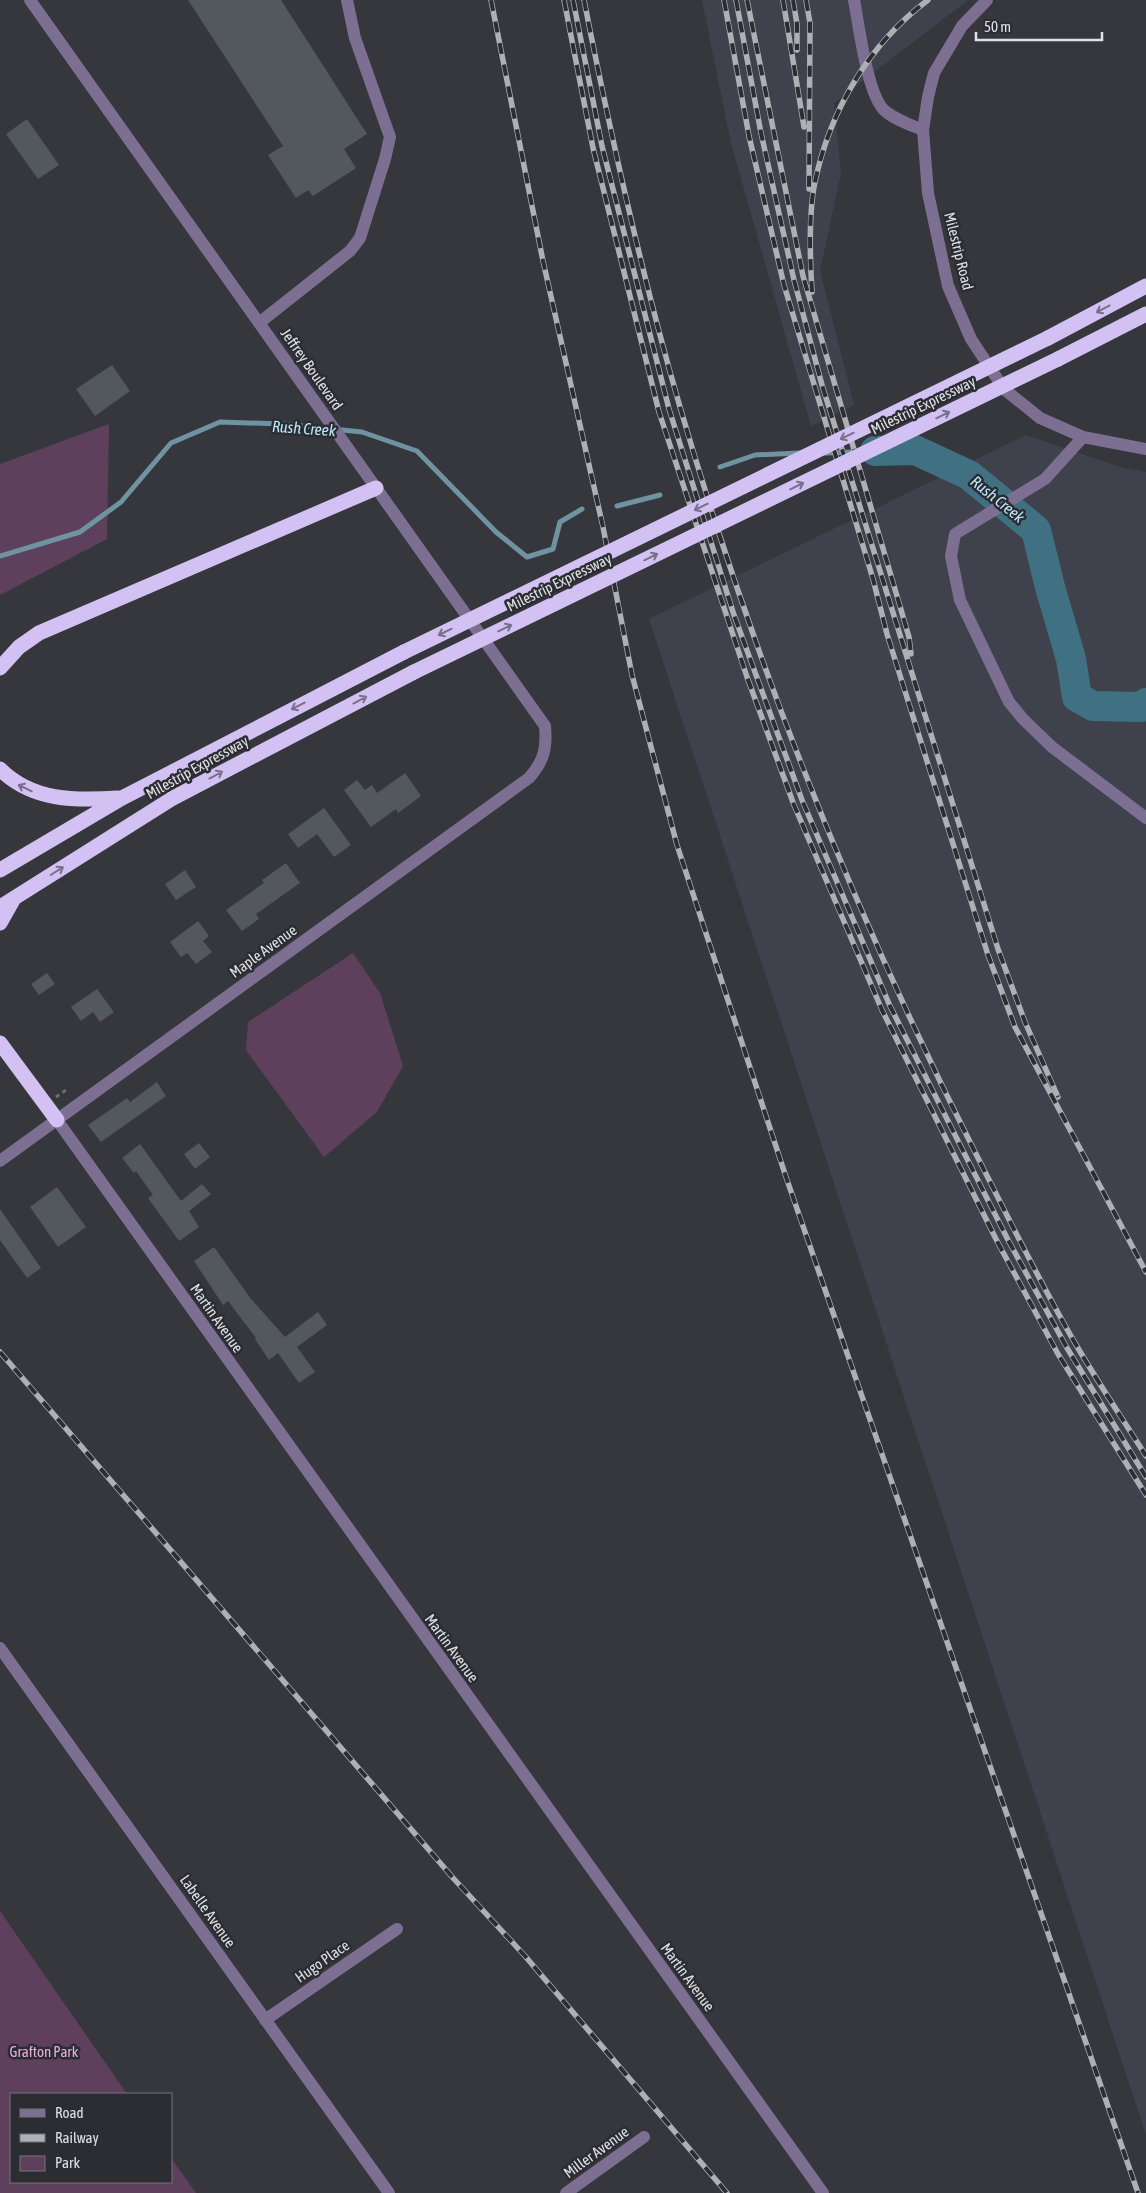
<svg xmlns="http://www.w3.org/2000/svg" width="1146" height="2193" font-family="'Asap Condensed',sans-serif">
<rect width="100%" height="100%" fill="#36373d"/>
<path fill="#3f424d" d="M702,0H968L834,103L841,173L820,271L854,405L811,426L731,143Z
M1026,435L1120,467L1146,472V2135L649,619Z"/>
<path fill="#5e405c" d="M109,424L107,539L0,595V464Z
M353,953L380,993L403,1066L377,1112L324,1157L246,1050L248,1022Z
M0,1911L127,2094H11V2182H171V2158L196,2193H0Z"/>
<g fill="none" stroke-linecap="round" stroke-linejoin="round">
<path stroke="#6f93a0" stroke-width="5" d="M825,453L854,452
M720,467L755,455L799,453
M617,506L660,495
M0,556L80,532L121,502L171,443L220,422L283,424L362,432L417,451L496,532L527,557L553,549L560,522L582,509"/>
<path stroke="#3f7183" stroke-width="30" d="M875,451L915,450L969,475L1036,530L1050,587L1071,659L1077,697L1093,706L1141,707L1146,703"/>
</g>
<path fill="#53585d" d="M188,0H281L367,134L344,149L356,168L313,196L308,190L296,198L268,155L283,146Z
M27,119L59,165L38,179L6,134Z
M112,365L130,391L95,416L76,389Z
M405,773L421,796L398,813L396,809L371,827L344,790L357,780L365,790L372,785L377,793Z
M324,808L351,845L334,857L317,834L298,848L288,834Z
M286,863L300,883L256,914L259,919L242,931L226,910L264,883L262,880Z
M185,870L196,887L176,900L165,884Z
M198,921L209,936L203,941L212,952L196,964L187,953L181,957L170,942Z
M47,973L55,984L39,995L31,984Z
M97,989L114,1012L100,1022L93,1012L81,1021L71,1007Z
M157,1082L166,1096L101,1142L88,1125L127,1098L130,1102Z
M199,1143L210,1157L195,1169L184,1154Z
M140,1144L181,1201L202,1184L211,1194L189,1211L199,1227L179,1241L148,1198L153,1195L136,1171L134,1173L122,1158Z
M57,1187L86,1227L58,1247L30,1207Z
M0,1209L41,1268L27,1278L0,1240Z
M214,1247L251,1299L285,1337L318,1312L327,1325L297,1347L315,1372L299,1383L278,1353L269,1360L255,1339L256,1338L228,1301L223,1305L194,1261Z"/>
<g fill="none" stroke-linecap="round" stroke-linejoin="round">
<path stroke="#6f7075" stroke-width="3" stroke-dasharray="4 4" stroke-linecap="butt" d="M56,1097L66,1090"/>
<path stroke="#7c6f91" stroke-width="12" d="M854,0C859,25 867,95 885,111C896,120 910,125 923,130
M987,0L962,26L934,73L928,97L923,130L928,193L948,286L971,339L1004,389L1040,418L1083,437L1146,449
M259,323L350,251L360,238L385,159L390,137L355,38L347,0
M1083,437L1045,479L955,534L951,556L960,600L1009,702L1023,719L1052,747L1146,818
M57,1120L823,2193
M0,1161L529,778C544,761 547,748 545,726L30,0
M0,1648L389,2193
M265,2020L397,1929
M566,2193L644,2137"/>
<path stroke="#d4c1f3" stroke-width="15" d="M1048,338L1146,286
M1058,359L1146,314
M0,668L19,647L39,633L376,488
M0,769C32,801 75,801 118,798
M0,870L122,798L404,652
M0,907L173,798L414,672
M0,923L13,900
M0,1043L57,1120"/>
<g stroke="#afb0b5" stroke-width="5.5">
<path id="rail" d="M491,0L543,261L603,527L632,675L677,845L786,1177L1138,2193
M564,0L593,148L659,412L747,677L794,805L882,1010L998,1243L1058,1354L1146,1495
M573,0L602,146L669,409L734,615L802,800L890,1006L1007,1238L1067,1348L1146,1477
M584,0C611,137 641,273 680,407C755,665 855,915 976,1154C1008,1217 1039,1281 1075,1343C1097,1381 1122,1418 1146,1456
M724,0L749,136L784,285L873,579L887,634L988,955L1015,1027L1146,1272
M736,0L761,133L794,280L822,385L998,949L1025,1022L1058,1097
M747,0L803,276L909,637L911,654
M783,0L804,127
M793,0L797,24V50
M806,0L810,23L809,189
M812,292C810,259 808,215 815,182C830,110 869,44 928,0
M0,1352L454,1879L525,1956L727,2193"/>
</g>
<use href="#rail" stroke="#2c2d33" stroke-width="4" stroke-dasharray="11" stroke-linecap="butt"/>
<path stroke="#d4c1f3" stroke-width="15" d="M404,652L1048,338
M414,672L1058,359"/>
</g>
<defs><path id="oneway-shaft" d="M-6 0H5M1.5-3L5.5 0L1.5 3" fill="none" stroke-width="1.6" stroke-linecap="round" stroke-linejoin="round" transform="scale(1.25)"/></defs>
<g stroke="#787089">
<use href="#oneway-shaft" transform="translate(1103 309) rotate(152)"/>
<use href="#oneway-shaft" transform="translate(943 415) rotate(-26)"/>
<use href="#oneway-shaft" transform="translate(847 436) rotate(154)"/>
<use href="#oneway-shaft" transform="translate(797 486) rotate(-26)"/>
<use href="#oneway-shaft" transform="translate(701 507) rotate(154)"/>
<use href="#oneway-shaft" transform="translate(651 557) rotate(-26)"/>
<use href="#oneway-shaft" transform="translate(505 628) rotate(-26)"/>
<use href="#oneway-shaft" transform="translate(445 632) rotate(154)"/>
<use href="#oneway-shaft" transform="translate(360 700) rotate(-28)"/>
<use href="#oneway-shaft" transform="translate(298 706) rotate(153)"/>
<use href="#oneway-shaft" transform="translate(216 775) rotate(-28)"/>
<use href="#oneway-shaft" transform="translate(25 788) rotate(-154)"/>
<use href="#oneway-shaft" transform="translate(57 871) rotate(-32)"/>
</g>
<g text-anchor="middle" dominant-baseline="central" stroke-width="5" stroke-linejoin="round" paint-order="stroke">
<g font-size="15" fill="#e0e1e5" stroke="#2c2d33">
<text transform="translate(959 251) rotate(76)">Milestrip Road</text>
<text transform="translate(312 369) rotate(55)">Jeffrey Boulevard</text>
<text transform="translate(923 405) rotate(-26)">Milestrip Expressway</text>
<text transform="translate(559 582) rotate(-26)">Milestrip Expressway</text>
<text transform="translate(197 767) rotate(-29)">Milestrip Expressway</text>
<text transform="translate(263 951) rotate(-36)">Maple Avenue</text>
<text transform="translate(217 1318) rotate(55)">Martin Avenue</text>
<text transform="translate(452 1648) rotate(54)">Martin Avenue</text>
<text transform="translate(208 1911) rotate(55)">Labelle Avenue</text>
<text transform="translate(322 1961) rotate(-35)">Hugo Place</text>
<text transform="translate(688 1977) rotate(54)">Martin Avenue</text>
<text transform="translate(596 2152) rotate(-36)">Miller Avenue</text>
</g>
<g font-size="15" fill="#e5afe1" stroke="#2c2d33">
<text x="44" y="2051">Grafton Park</text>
</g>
<g font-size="16" font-style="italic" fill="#bae9fa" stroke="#2c2d33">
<text transform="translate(304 428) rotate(4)">Rush Creek</text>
<text transform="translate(998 499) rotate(39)">Rush Creek</text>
</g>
</g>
<rect x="10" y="2093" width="162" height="90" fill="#2c2d33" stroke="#74757a"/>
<rect x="20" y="2109" width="25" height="8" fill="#7c6f91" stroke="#74757a"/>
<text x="55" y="2118" font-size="15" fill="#e0e1e5">Road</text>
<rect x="20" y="2134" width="25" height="8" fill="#afb0b5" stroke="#74757a"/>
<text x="55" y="2143" font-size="15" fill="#e0e1e5">Railway</text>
<rect x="20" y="2156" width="25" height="15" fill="#5e405c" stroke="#74757a"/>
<text x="55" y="2168" font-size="15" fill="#e0e1e5">Park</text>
<path d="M976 32v8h126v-8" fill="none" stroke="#e0e1e5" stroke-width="2.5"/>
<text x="984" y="32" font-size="15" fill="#e0e1e5" stroke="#2c2d33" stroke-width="4" paint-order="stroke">50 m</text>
</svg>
